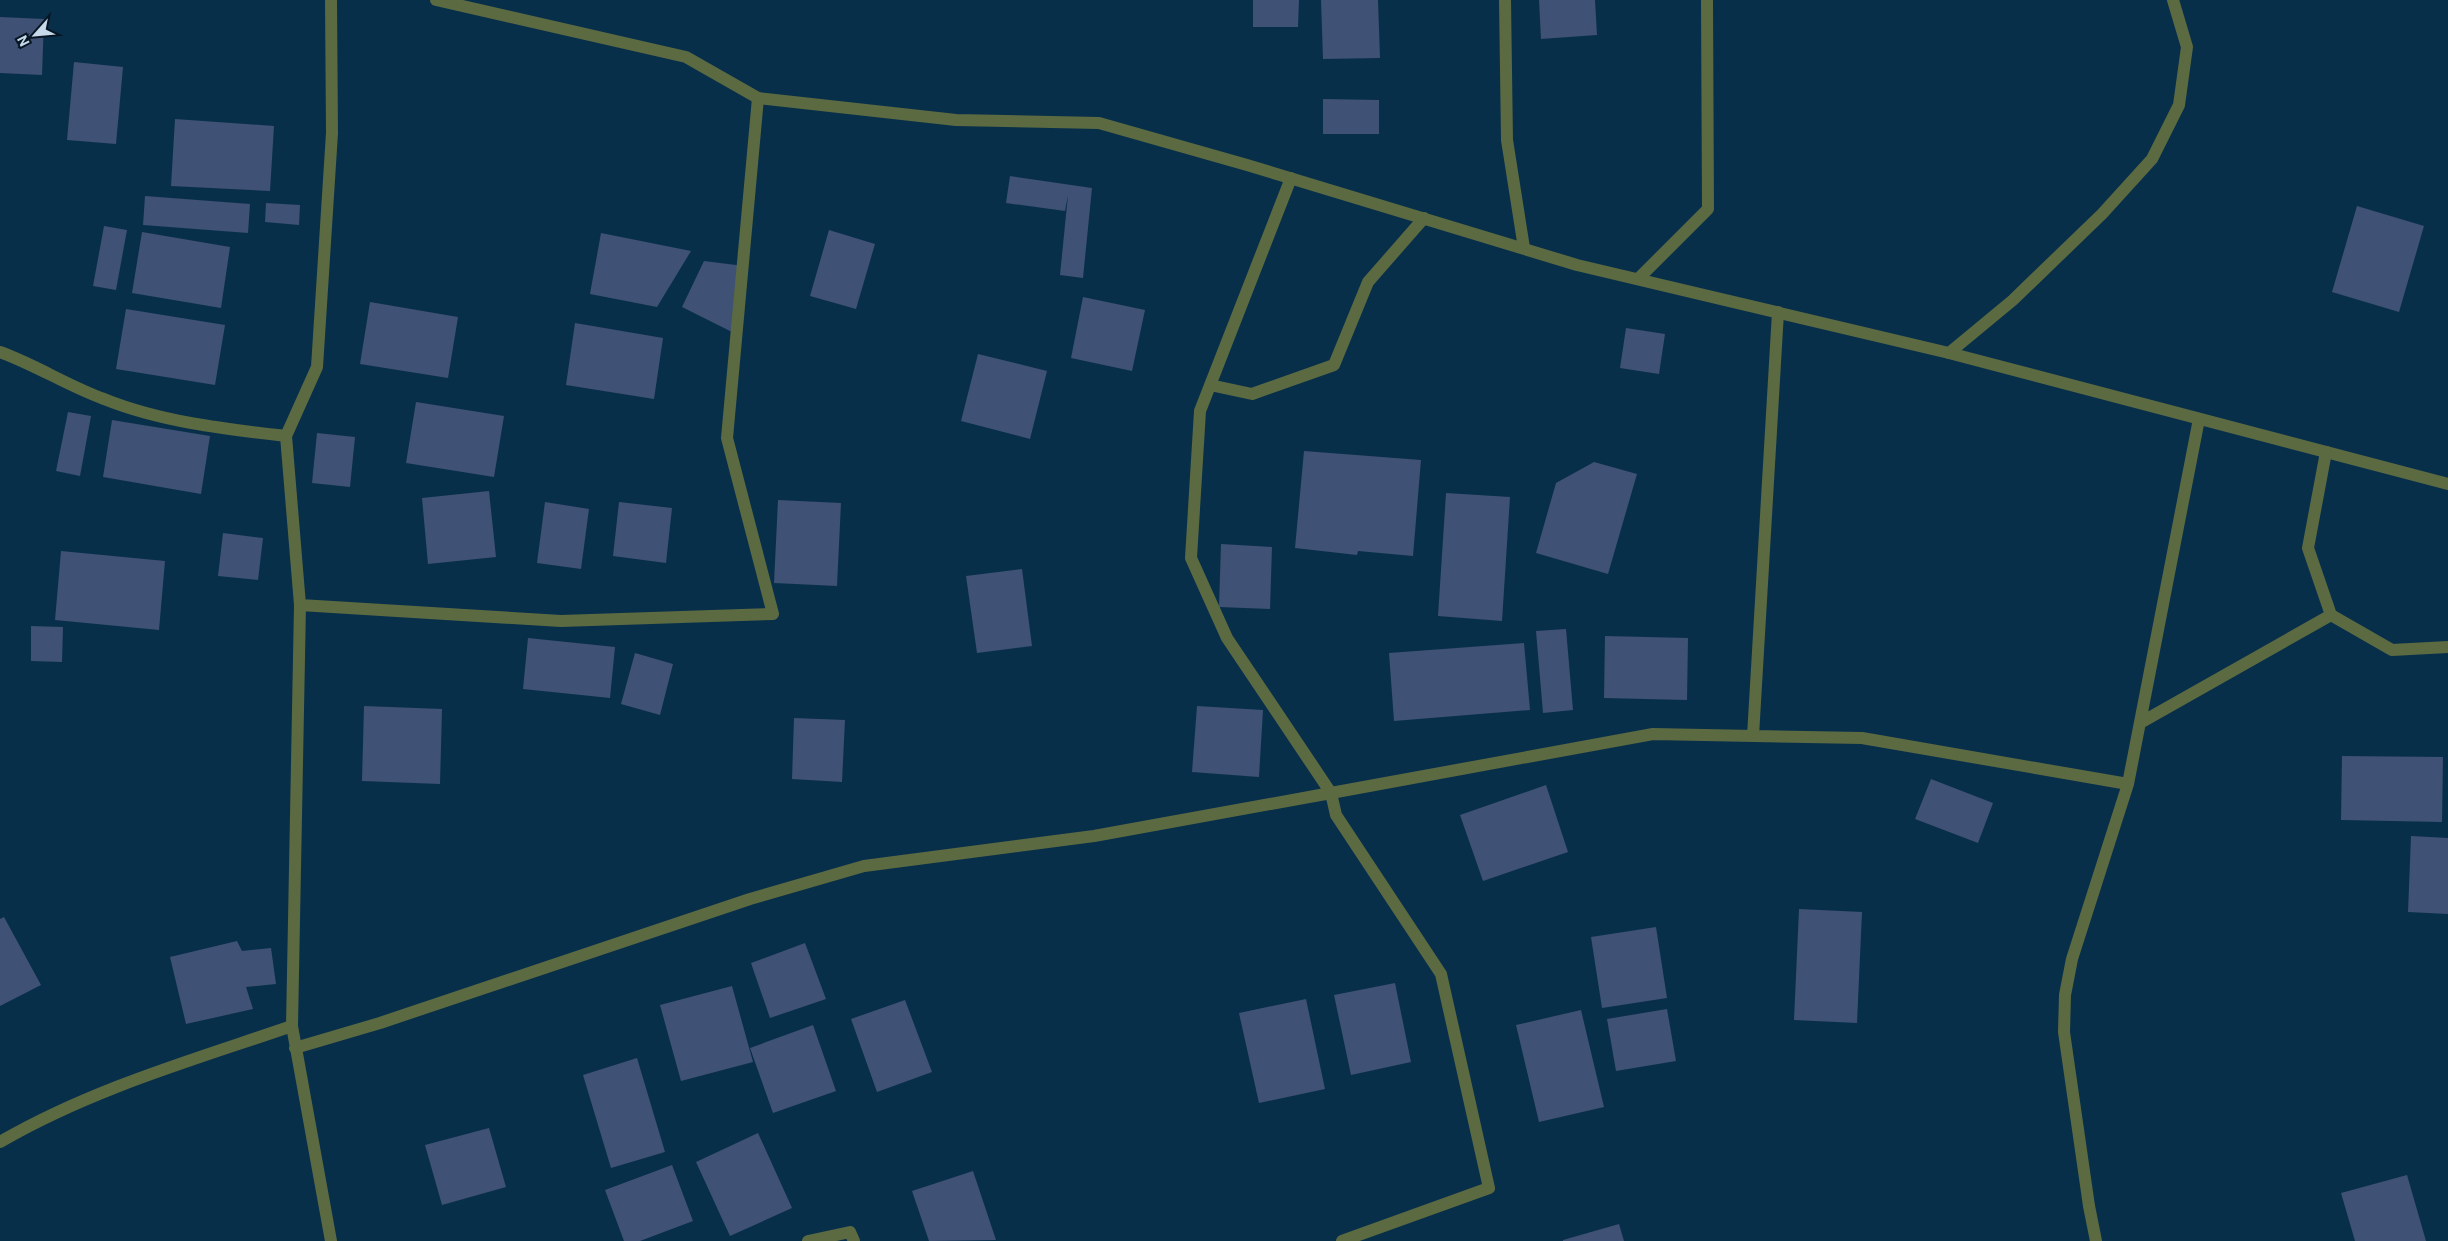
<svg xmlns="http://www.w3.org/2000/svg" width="2448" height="1241" font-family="Roboto,sans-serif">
<rect width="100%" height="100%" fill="#082f4a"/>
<path fill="#3f5175" d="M1253,0H1299L1298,27H1253Z
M1321,0H1378L1380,58L1323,59Z
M1539,0H1595L1597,35L1541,39Z
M0,17L44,19L42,75L0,73Z
M74,62L123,67L116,144L67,140Z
M1323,99L1379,100V134H1323Z
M175,119L274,126L270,191L171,186Z
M1010,176L1092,188L1083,278L1060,275L1068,195L1065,211L1006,203Z
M145,196L250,204L248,233L143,225Z
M266,203L300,205L299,225L265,222Z
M2357,206L2424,226L2399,312L2332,292Z
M104,226L127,230L116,290L93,286Z
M829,230L875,244L856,309L810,296Z
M142,232L230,247L221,308L132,293Z
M601,233L691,251L657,307L590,294Z
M704,261L744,266L736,334L682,307Z
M1083,297L1145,310L1132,371L1071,358Z
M370,302L458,317L448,378L360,364Z
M126,309L225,325L215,385L116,369Z
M575,323L663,338L654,399L566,385Z
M1626,328L1665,334L1659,374L1620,368Z
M978,354L1047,371L1030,439L961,421Z
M416,402L504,416L494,477L406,463Z
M68,412L91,416L80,476L56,471Z
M112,420L210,436L201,494L103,477Z
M317,433L355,437L350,487L312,483Z
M1304,451L1421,460L1413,556L1358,551L1357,555L1295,548Z
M1594,462L1637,474L1608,574L1536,553L1556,483Z
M489,491L496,557L428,564L422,498Z
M1446,493L1510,497L1502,621L1438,616Z
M778,500L841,503L837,586L774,583Z
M545,502L589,509L581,569L537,563Z
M619,502L672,508L666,563L613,556Z
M223,533L263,538L258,580L218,576Z
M1221,544L1272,547L1270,609L1219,607Z
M61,551L165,561L159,630L55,620Z
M1022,569L1032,646L977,653L966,576Z
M31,626L63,627L62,662L31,661Z
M1566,629L1573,710L1543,713L1536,631Z
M1605,636L1688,638L1687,700L1604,698Z
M528,638L615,647L610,698L523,689Z
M1524,643L1530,710L1394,721L1389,653Z
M635,653L673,664L660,715L621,704Z
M364,706L442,709L440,784L362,781Z
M1197,706L1263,710L1259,777L1192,772Z
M794,718L845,720L842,782L792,779Z
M2342,756L2443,757L2442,822L2341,820Z
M1931,779L1993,803L1978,843L1915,819Z
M1546,785L1568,852L1483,881L1460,815Z
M2411,836L2448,838V914L2408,912Z
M1799,909L1862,912L1857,1023L1794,1020Z
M4,917L41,985L0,1006V919Z
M1656,927L1667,998L1602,1008L1591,937Z
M237,941L242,951L271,948L276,984L246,987L253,1009L186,1024L170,957Z
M805,943L826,999L770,1018L751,963Z
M1395,983L1411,1062L1351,1075L1334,995Z
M732,986L753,1062L681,1081L660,1005Z
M1306,999L1325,1089L1259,1103L1239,1013Z
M905,1000L932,1072L877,1092L851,1019Z
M1667,1009L1676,1061L1616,1071L1607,1019Z
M1581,1010L1604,1107L1539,1122L1516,1025Z
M813,1025L836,1091L773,1113L750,1048Z
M637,1058L665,1152L611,1168L583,1075Z
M489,1128L506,1187L442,1205L425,1145Z
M758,1133L792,1208L730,1236L696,1162Z
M672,1165L693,1221L640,1241H624L605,1190Z
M973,1171L996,1240L929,1241L912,1191Z
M2407,1175L2426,1241H2355L2341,1193Z
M1619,1224L1624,1241H1563V1240Z"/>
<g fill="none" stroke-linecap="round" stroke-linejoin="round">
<path stroke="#5c6a42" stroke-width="12" d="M331,0L332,133L317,367L286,436L300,605L292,1026L331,1241
M1505,0L1507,140L1524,248
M1291,178L1200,411L1191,558L1227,638L1331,793L1653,734L1862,738L2128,784
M1638,279L1708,209L1707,0
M0,352C36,365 68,386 104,399C161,422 225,429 286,436
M1949,353L2013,300L2102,214L2152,159L2179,105L2187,47L2173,0
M1210,385L1252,394L1334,365L1368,282L1424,218
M2326,452L2308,548L2331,615L2392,650L2448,647
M300,605L561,621L773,614L727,438L758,98
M2140,723L2331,615
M1753,736L1778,312
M295,1048L380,1023L750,899L864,866L1094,836L1331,793L1336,815L1441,974L1489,1188L1342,1241
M0,1142C91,1089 193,1060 292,1026
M808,1241L850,1232L854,1241
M2096,1241L2089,1206L2064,1032L2065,995L2072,959L2128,784L2199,419"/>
<path stroke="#5c6a42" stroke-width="12" d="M436,0L686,57L758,98L956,120L1099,123L1247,165L1577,265L1949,353L2448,484"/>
</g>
<g transform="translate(35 35) rotate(243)" stroke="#071622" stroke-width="4" paint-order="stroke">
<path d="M0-4L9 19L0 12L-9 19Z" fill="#c6daec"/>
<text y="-8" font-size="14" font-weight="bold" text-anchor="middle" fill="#c6daec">N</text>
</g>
</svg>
